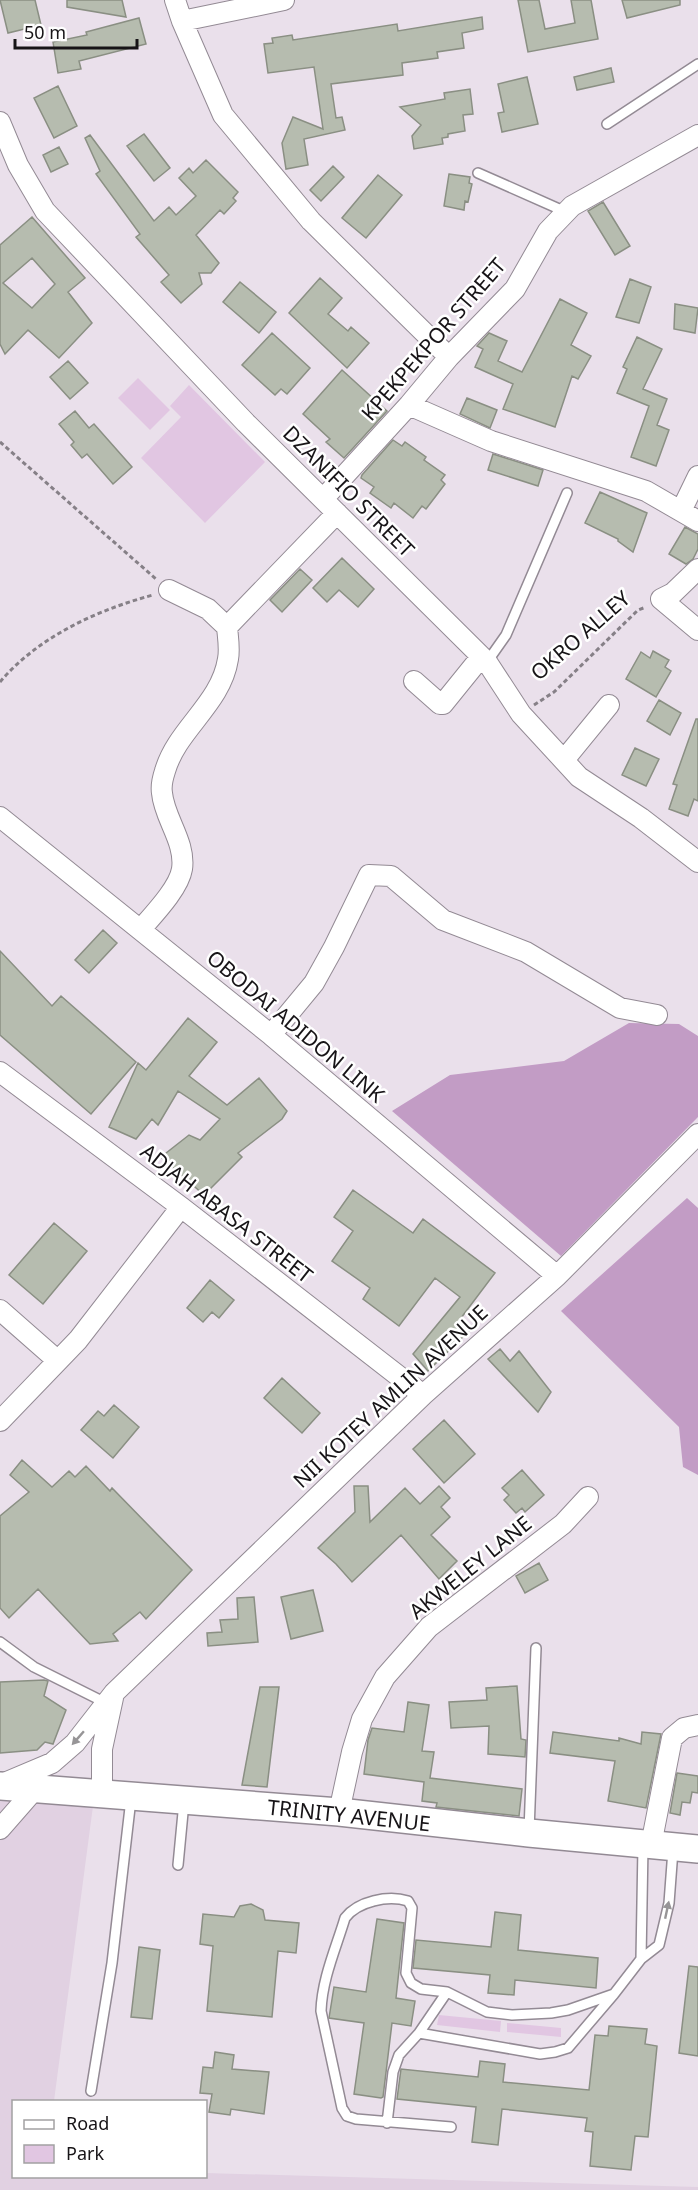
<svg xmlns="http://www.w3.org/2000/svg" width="698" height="2190" font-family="'Noto Sans',sans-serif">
<rect width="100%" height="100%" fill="#eae0eb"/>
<path fill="#e1d1e2" d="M0,1801L93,1806L54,2101L14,2102V2176H206V2173L698,2187V2190H0Z"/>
<path fill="#e1c6e2" d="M138,378L170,410L150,430L118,398Z
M189,385L265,462L205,523L141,458L181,417L170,406Z
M439,2015L501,2021L500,2032L437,2025Z
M507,2023L561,2028V2037L507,2032Z"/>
<path fill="#c29cc5" d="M629,1023L679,1024L698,1036V1117L561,1256L392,1111L450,1075L564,1061Z
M687,1198L698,1208V1475L683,1467L679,1427L561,1311Z"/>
<path fill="#b6bcaf" stroke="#8a8f83" stroke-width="1.5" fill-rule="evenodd" d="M0,0H35L41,25L8,33Z
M67,0H122L126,17L67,7Z
M518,0H539L545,29L575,23L571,0H591L598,39L528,52Z
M622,0H680V5L627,18Z
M482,17L483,29L462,33L464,48L437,52L438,58L402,63L403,75L331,84L336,118L342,117L345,130L304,139L308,165L286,169L282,143L293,117L323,129L314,67L268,73L264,44L273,43L272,38L292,35L293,40L397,24L398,31Z
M139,18L146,44L79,61L81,69L58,73L53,42L87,35L86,32Z
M611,68L614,82L577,90L574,77Z
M527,77L538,124L502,132L498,113L504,112L498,84Z
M58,86L77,126L54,138L34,98Z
M470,89L473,114L463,115L465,131L448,134V137L442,138L443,144L414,149L412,136L421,125L400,107L445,99L444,93Z
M144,134L170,168L154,181L127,146Z
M90,135L154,221L169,207L176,215L196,196L179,178L189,168L193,173L206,160L238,192L233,198L236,201L224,214L220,210L196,235L219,263L211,273H199L202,284L181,303L161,282L169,275L136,237L140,234L96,174L100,171L85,138Z
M59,147L68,164L51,172L43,155Z
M333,166L344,177L321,201L310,190Z
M449,174L470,177L469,183L472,184L468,202L465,201L464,210L444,206Z
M378,175L402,195L366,238L342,218Z
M603,202L630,246L615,255L588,211Z
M32,217L85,278L68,292L92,323L59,358L28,330L5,354L0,344V245ZM32,258L55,284L32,308L3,283Z
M320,278L342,298L328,314L348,331L351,327L369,343L347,368L289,313Z
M630,279L651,287L639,323L616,317Z
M240,282L276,312L259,333L223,302Z
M560,299L587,313L571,345L591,356L578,379L572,376L555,427L503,409L513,384L475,367L483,349L477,346L489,333L507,341L498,361L522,372Z
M675,304L698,308L695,333L674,329Z
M272,333L310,368L287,394L281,389L275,395L242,365Z
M637,337L662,349L643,389L667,399L657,425L669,430L656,466L631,457L649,406L617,393L627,369L623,367Z
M68,361L88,383L70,399L50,377Z
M342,370L387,411L344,458L326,442L330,439L303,414Z
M467,398L497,410L490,428L460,414Z
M75,411L89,428L94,424L132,467L113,484L87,454L82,458L71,445L74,442L59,424Z
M393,440L402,446L405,442L426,457L424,460L445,475L441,480L445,484L426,509L422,506L413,518L394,503L391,508L370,493L374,487L361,478L362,475Z
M493,454L543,470L538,486L488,470Z
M600,492L647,513L633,552L618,541V539L585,523Z
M685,527L698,534V549L693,559L686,564L669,554Z
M342,558L374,589L358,607L339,590L327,602L313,588Z
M300,569L312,580L282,612L270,600Z
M653,651L669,660L665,667L671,671L656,697L626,679L641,652L650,658Z
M659,700L681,713L670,735L647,721Z
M696,719H698V801L694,799L688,816L669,809L677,785L673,784Z
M635,748L659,759L646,786L622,775Z
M103,930L117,943L89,973L75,960Z
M0,951L52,1006L61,996L136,1062L91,1114L0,1035Z
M188,1018L217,1042L189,1076L227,1105L259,1078L287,1111L282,1119L238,1153L242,1157L204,1195L161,1157L189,1135L200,1140L220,1119L178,1091L158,1125L152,1119L136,1139L109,1127L138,1063L146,1070Z
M353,1190L413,1233L423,1219L495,1273L461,1318L472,1328L428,1371L413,1354L460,1297L435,1278L399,1326L363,1299L370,1288L332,1261L353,1231L334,1217Z
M54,1223L87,1251L43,1304L9,1275Z
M210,1280L234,1300L219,1318L212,1312L203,1322L187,1308Z
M500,1349L510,1361L519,1351L551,1392L538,1412L488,1359Z
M282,1378L320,1413L302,1433L264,1398Z
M114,1405L139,1427L113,1458L81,1430L98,1411L104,1416Z
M444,1420L475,1454L444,1483L413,1449Z
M22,1460L52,1487L69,1471L75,1477L86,1466L110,1491L112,1488L192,1570L146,1619L140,1612L113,1634L118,1641L90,1644L38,1589L9,1618L0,1608V1516L29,1492L10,1475Z
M522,1470L544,1495L525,1512L522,1508L516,1513L504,1500L509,1495L502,1488Z
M354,1486H368L370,1522L405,1488L420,1504L439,1486L450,1498L441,1507L450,1517L431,1535L457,1561L439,1579L401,1535L352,1582L336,1564L318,1548L355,1512Z
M539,1563L548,1580L525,1593L516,1576Z
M313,1590L323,1631L291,1639L281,1597Z
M254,1597L258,1642L208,1646L207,1633L222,1632L220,1620L238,1619L237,1598Z
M44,1680L48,1681L44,1696L66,1710L53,1744L45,1742L37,1750L0,1753V1682Z
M517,1686L521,1739L526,1740L525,1757L488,1754L489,1726L451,1728L449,1702L487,1700L486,1688Z
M260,1687H279L267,1787L242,1785Z
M408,1702L429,1705L422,1751L434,1752L430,1778L522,1789L519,1816L436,1807L437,1803L422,1801L424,1782L364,1774L368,1740L372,1728L404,1732Z
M553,1732L619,1741V1738L641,1744L642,1732L661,1734L646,1808L608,1801L615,1761L550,1753Z
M677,1773L698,1776V1793L692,1792L690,1803L682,1802L680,1815L670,1813Z
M251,1904L263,1910L265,1920L299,1923L296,1953L278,1951L272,2017L207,2011L213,1946L200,1944L203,1914L234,1917L240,1906Z
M495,1912L521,1915L518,1950L598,1958L596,1988L515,1980L514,1995L488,1993L490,1975L413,1968L416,1940L491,1947Z
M377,1919L404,1923L396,1998L415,2001L411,2026L392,2023L383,2097L381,2098L354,2094L364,2023L329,2018L334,1987L366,1992Z
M139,1947L160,1950L152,2019L131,2017Z
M689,1966L698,1967V2056L679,2053Z
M609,2026L647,2029L645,2044L657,2046L648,2137L635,2136L631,2170L590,2166L593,2132L585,2131L587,2118L502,2109L498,2145L472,2142L476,2107L397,2099L401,2069L478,2077L480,2061L505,2064L503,2082L589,2090L595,2035L608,2036Z
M215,2052L234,2055L232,2069L269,2072L264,2114L231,2109L230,2115L209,2112L212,2094L200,2093L203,2067L213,2068Z"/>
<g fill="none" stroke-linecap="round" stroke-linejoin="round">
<g stroke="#938a94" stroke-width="12">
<path id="lane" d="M607,124L698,64
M478,173L566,212
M487,662L506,635L567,493
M0,1642L34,1667L106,1703
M529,1831L536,1648
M178,1865L184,1802
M641,1959L643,1846
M419,2033L540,2054L555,2052L568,2048L614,1994
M91,2091L112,1963L131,1799
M387,2123L393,2072L399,2055L419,2033L447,1992
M451,2127L356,2119L347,2116L342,2108L321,2011C322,1979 336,1948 345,1918C358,1901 388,1895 408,1901L412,1908L406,1973L411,1983L421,1989L447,1992L487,2012L512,2015L551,2013L568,2010L614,1994L641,1959L659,1945L669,1903L673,1850"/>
</g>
<g stroke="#938a94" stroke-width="22">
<path id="street" d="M175,0L182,21L223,115L311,221L449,357
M182,21L284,0
M0,122L18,165L45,211L246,423L487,662L521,714L579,777L641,818L698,862
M409,405L491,441L646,491L698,521
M323,499L409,405L449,357L515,289L548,231L572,206L698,135
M681,511L698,476
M698,569L673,593L661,599L698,630
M227,627L337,513
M414,681L440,704H443L481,657
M564,760L609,705
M0,817L271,1035L557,1276
M141,929C154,914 179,888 182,869C186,842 164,818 162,793C161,787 163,777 165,771C177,729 221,704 228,659C230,649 228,638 227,627L208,609L169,590
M271,1035L314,983L334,947L369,875L391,876L443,920L526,952L620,1008L657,1015
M0,1072L181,1207L423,1395
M0,1310L58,1361
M0,1421L78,1340L181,1207
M2,1784L52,1763L75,1743L114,1693L423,1395L557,1276L698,1134
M102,1793V1749L113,1698
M339,1812L352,1752L362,1719L385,1677L429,1627L563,1524L588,1497
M0,1829L35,1789
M651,1845L672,1738L684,1728L698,1725"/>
</g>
<g stroke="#938a94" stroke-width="30">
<path id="secondary" d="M0,1786L339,1812L529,1833L698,1849"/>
</g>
<path stroke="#868087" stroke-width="3" stroke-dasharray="4.5 3" stroke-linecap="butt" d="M0,442L156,579
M0,682C38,637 97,610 153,595
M534,705L554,692L638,610L646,607"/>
<use href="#lane" stroke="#fff" stroke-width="9"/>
<use href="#street" stroke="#fff" stroke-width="20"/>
<use href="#secondary" stroke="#fff" stroke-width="27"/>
</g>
<defs><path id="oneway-solid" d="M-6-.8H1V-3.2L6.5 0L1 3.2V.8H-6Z" transform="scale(1.5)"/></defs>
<g fill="#979597">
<use href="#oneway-solid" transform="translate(78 1738) rotate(131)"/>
<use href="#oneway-solid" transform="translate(667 1910) rotate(-78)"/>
</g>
<g text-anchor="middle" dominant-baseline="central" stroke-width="5" stroke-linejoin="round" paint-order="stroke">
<g font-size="21" fill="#171417" stroke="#fff">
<text transform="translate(433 339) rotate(-49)">KPEKPEKPOR STREET</text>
<text transform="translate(349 491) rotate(45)">DZANIFIO STREET</text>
<text transform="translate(580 635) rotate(-41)">OKRO ALLEY</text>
<text transform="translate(296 1026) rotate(40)">OBODAI ADIDON LINK</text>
<text transform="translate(227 1213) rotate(38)">ADJAH ABASA STREET</text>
<text transform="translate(390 1396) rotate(-43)">NII KOTEY AMLIN AVENUE</text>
<text transform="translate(470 1567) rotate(-39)">AKWELEY LANE</text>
<text transform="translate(349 1815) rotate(6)">TRINITY AVENUE</text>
</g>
</g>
<rect x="12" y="2100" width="195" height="78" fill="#ffffff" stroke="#a2a1a2" stroke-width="1.5"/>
<rect x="24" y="2120" width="30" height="9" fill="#ffffff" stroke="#a2a1a2" stroke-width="1.5"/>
<text x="66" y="2130" font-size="18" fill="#171417">Road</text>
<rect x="24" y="2145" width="30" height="18" fill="#e1c6e2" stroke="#a2a1a2" stroke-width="1.5"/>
<text x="66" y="2160" font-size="18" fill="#171417">Park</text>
<path d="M15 39v9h122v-9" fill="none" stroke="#171417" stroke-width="3"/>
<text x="24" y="39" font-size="18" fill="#171417" stroke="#ffffff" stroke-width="4.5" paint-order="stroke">50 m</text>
</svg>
